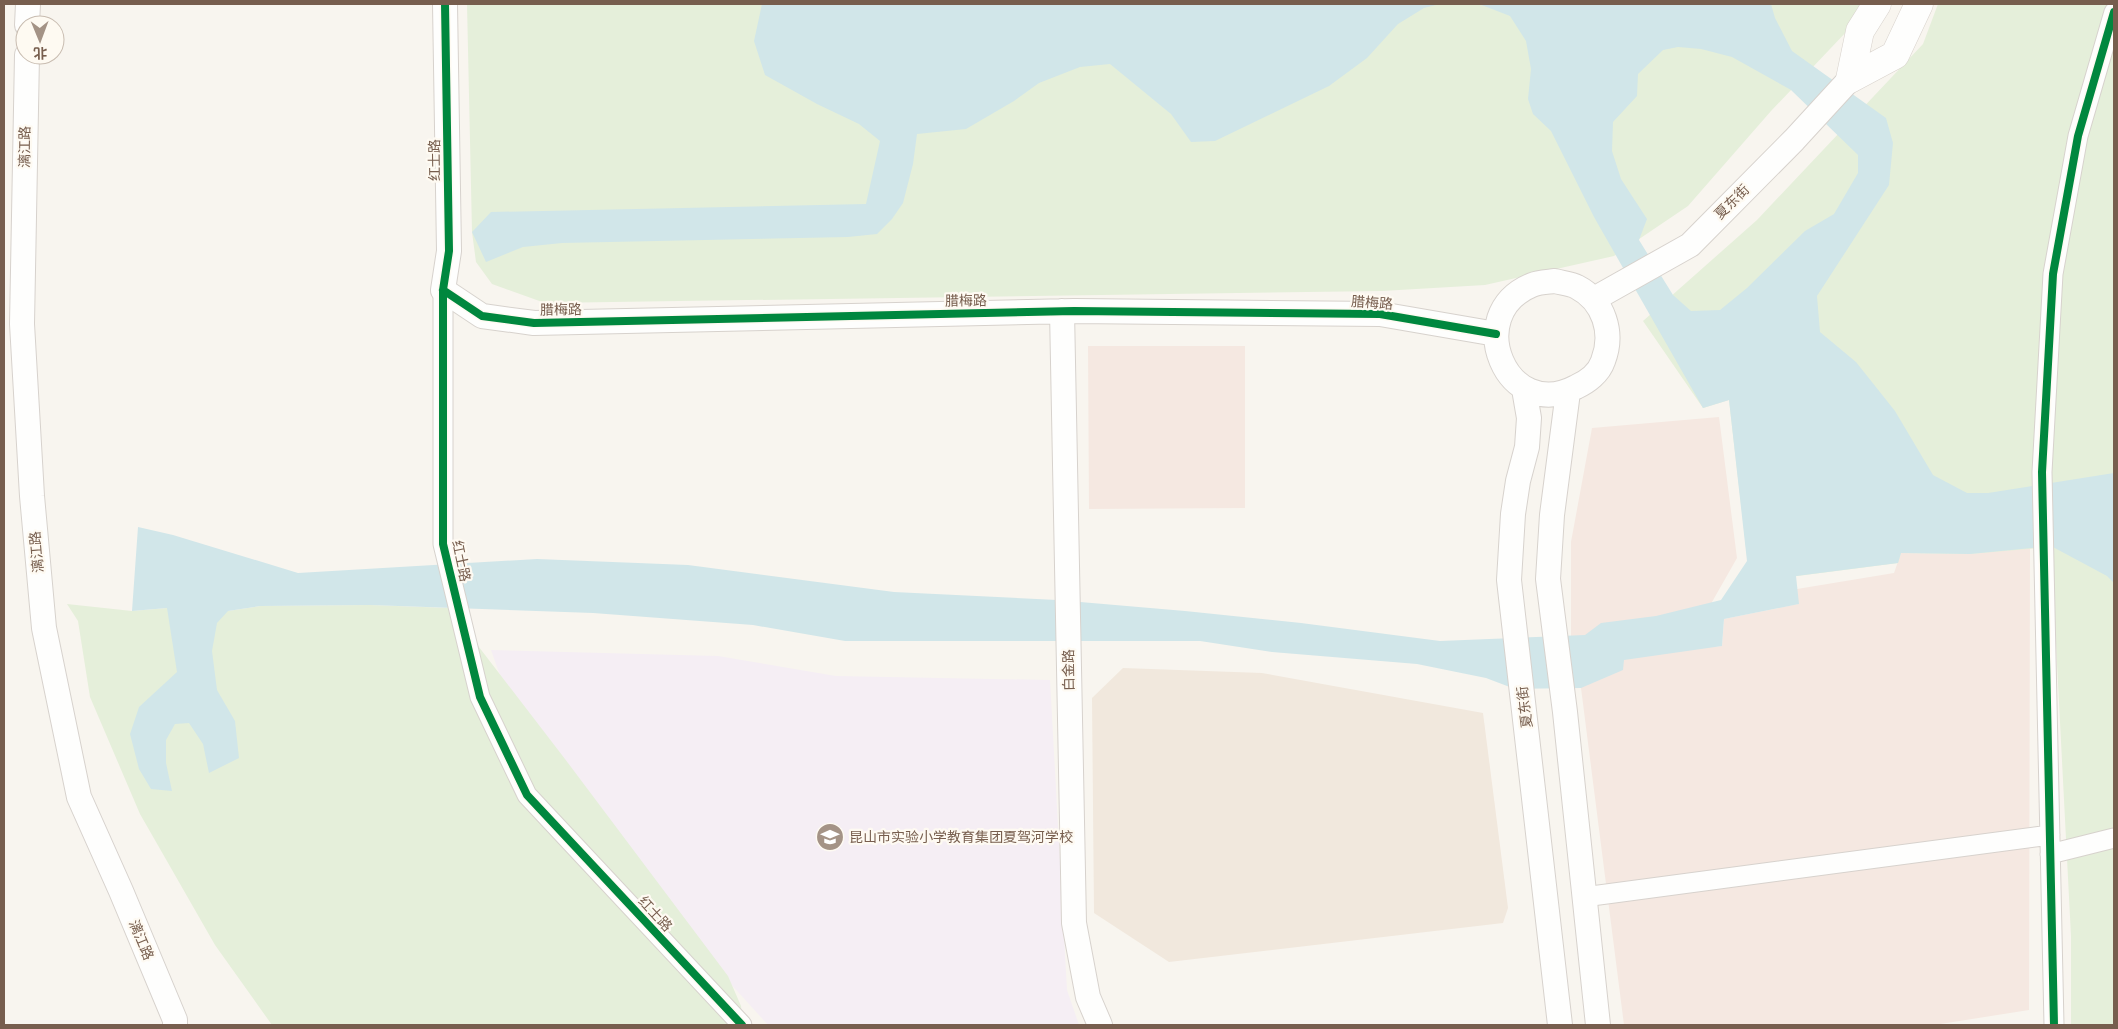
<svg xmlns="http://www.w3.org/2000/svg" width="2118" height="1029" font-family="Rubik,'Noto Sans SC',sans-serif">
<rect width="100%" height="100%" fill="#f8f5ef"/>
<path fill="#f1e8dd" d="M1123,668L1262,673L1483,713L1508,908L1503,923L1169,962L1094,913L1092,698Z"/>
<path fill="#f5e8e1" d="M1088,346H1245V508L1089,509Z
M1719,417L1737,558L1712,602L1711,647L1722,646L1724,619L1798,604L1797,589L1894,573L1901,553L1970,554L2030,548L2029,1010L1934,1025H1624L1581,688L1571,636V542L1592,428Z"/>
<path fill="#f5eef4" d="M491,650L718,656L836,676L1050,680L1067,990L1079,1025H768L650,895L520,732Z"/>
<path fill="#e5efda" d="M467,4H1869L1867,10L1771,111L1688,206L1614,256L1485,285L1382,291L545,303L492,284L476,262L472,232Z
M1938,4H2114V1025H2071V936L2051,547L1970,554L1901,553L1898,563L1750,582L1729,400L1703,408L1643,321L1757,220L1923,44Z
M67,604L132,611L167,608L228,611L260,606L370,605L449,608L565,759L728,976L741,1006L743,1025H272L215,945L140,814L90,697L78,621Z"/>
<path fill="#d1e6e9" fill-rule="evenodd" d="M762,4H1440L1424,8L1398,24L1367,58L1329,86L1215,141L1191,142L1171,114L1110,64L1080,67L1039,83L1014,101L966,129L917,134L913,164L903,203L892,219L877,234L848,237L562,243L523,247L486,262L472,232L491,212L866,204L880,141L859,124L817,104L765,75L754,41Z
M1479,4H1771L1775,18L1792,51L1886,118L1893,143L1889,185L1817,296L1820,332L1856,362L1895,411L1933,475L1967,493H1988L2114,473V583L2107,576L2051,546L1970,554L1901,553L1898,563L1796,576L1799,604L1724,619L1722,646L1624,660L1623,670L1581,688L1515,689L1486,678L1417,664L1272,652L1200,641H845L753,625L593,613L370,605L260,606L228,611L217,623L212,651L217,690L235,721L239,758L209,773L203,744L189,723L175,724L166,740V763L172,791L151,789L139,769L130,734L139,707L177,672L167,608L132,611L138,527L173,535L298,573L537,559L688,565L894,592L1057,600L1185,611L1301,623L1440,641L1585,635L1601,623L1656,616L1721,600L1747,561L1729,400L1703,408L1594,217L1551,131L1533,114L1528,99L1531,69L1526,41L1510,16ZM1678,47L1701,49L1732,57L1791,90L1858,155V173L1834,214L1805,231L1747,288L1720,310L1691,311L1673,295L1639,240L1647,219L1621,179L1612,151L1613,122L1637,96L1638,74L1663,50Z"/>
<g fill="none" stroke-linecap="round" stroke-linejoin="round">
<g stroke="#d7d2cd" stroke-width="21">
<path id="minor" d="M443,290V544L480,697L527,795L742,1025
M2050,854L2114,838
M1584,897L2050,835
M2054,1025L2042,472L2053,274L2078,136L2114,12"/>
</g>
<g stroke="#d7d2cd" stroke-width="26">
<path id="tertiary" d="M445,4L449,251L443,290L482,316L534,323L1074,311L1380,314L1496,334
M27,25L28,4
M27,55L22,324L32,496L44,628L79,797L121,891L175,1020V1025
M1555,281C1561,283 1570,283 1577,287C1604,301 1614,333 1603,361C1599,373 1587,382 1576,387C1507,424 1461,314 1532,285C1539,282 1547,282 1555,281Z
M1594,299L1690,245L1794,140L1850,79
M1062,311L1074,923L1088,997L1100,1025
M1524,389L1529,418L1527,447L1518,481L1513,514L1509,580L1560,1025
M1568,392L1552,515L1548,579L1565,712L1598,1025"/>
</g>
<g stroke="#d8d2cc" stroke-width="29">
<path id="secondary" d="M1850,79L1895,55L1919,4
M1850,79L1860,31L1877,4"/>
</g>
<use href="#minor" stroke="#fefefd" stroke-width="19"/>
<use href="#tertiary" stroke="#fefefd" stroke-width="24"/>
<use href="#secondary" stroke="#fefefd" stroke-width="28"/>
<g stroke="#fefaf2" stroke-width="11">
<path id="cycleway" d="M445,4L449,251L443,290V544L480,697L527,795L742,1025
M443,290L482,316L534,323L1074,311L1380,314L1496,334
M2054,1025L2042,472L2053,274L2078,136L2114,12"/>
</g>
<use href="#cycleway" stroke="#00873e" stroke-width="8"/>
</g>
<defs>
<g id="school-disc" transform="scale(1.4375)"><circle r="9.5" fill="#a49386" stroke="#fefaf2"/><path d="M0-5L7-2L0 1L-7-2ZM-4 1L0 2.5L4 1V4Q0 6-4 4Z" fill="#fff"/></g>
</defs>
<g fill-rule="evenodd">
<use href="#school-disc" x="830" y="837"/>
</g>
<g text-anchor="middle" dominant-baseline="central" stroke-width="4.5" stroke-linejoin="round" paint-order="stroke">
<g font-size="14" fill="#775e4e" stroke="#fefaf2">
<text transform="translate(25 147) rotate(-89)">漓江路</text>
<text transform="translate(435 160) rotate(-91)">红士路</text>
<text transform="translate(1732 202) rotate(-45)">夏东街</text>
<text transform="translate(966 301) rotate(-1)">腊梅路</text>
<text transform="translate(1372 303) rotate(4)">腊梅路</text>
<text transform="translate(561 310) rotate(-1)">腊梅路</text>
<text transform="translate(37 552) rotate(-95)">漓江路</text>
<text transform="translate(461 561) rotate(78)">红士路</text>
<text transform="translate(1069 670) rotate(-91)">白金路</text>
<text transform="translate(1525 707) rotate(-97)">夏东街</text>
<text transform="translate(655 914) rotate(47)">红士路</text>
<text transform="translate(141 940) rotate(67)">漓江路</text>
</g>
<g font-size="14" fill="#775e4e" stroke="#fefaf2" text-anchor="start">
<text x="849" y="837">昆山市实验小学教育集团夏驾河学校</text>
</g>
</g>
<rect width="2118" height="1029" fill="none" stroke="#775e4e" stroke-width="10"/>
<g transform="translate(40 40) rotate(179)"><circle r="24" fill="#fefaf2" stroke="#c8bcb0"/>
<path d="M0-4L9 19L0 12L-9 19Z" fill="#a49386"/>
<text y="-8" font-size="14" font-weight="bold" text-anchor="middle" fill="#775e4e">北</text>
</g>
</svg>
